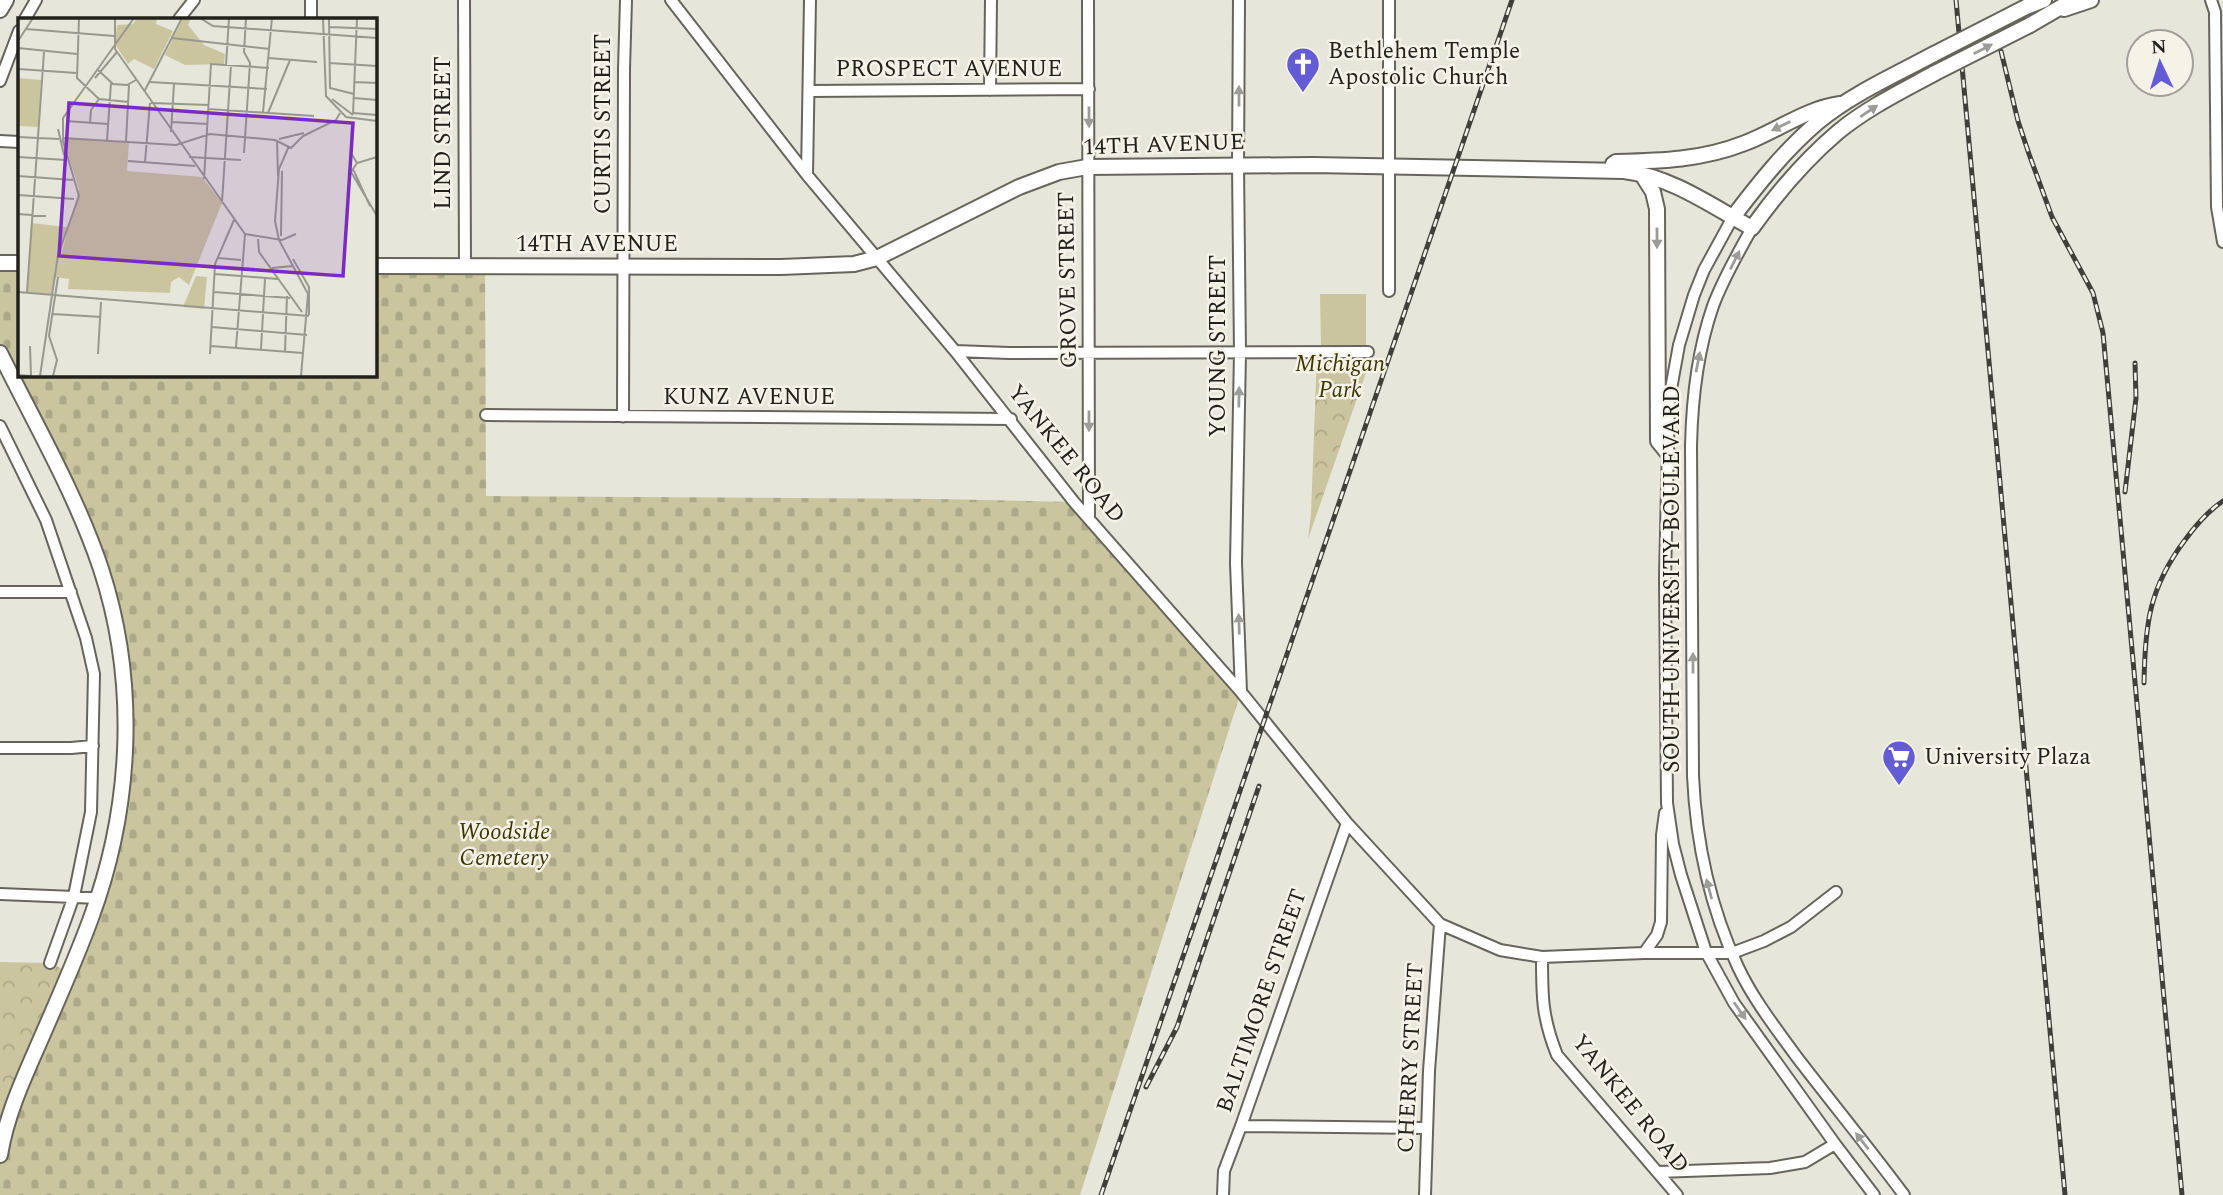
<svg xmlns="http://www.w3.org/2000/svg" width="2223" height="1195" font-family="Spectral,serif">
<defs>
<pattern id="cemetery-stones" width="16" height="16" patternUnits="userSpaceOnUse" patternTransform="scale(1.75)"><rect width="16" height="16" fill="#cac59e"/><path d="M2 7V4a2 2 0 0 1 4 0v3zM10 15v-3a2 2 0 0 1 4 0v3z" fill="#ada988"/></pattern>
<pattern id="park-crowns" width="20" height="18" patternUnits="userSpaceOnUse" patternTransform="scale(1.75)"><rect width="20" height="18" fill="#cac59e"/><path d="M2 6a3 3 0 1 1 6 0M12 15a3 3 0 1 1 6 0" fill="none" stroke="#ada988"/></pattern>
</defs>
<rect width="100%" height="100%" fill="#e7e6da"/>
<path fill="#cac59e" d="M1320,294H1366V345H1321Z"/>
<path fill="url(#cemetery-stones)" d="M0,263H19V374H374L375,266H485L486,496L938,499L1074,502L1241,692L1080,1195H0V1155L99,898L126,718L101,568L0,353Z"/>
<path fill="url(#park-crowns)" d="M1368,352V367L1308,539L1311,514L1317,354Z
M0,962L50,963L69,972L0,1155Z"/>
<g fill="none" stroke-linecap="round" stroke-linejoin="round">
<g stroke="#67655b" stroke-width="14">
<path id="minor" d="M311,0V19
M464,0L465,265
M671,0L807,175L955,351L1074,502L1241,692L1347,823L1440,924L1500,950L1542,957L1644,953H1732L1764,941L1791,927L1836,892
M1088,0L1089,518
M1239,0L1238,165L1240,353L1236,563L1241,692
M1389,0V291
M2211,0L2215,12L2217,207L2223,242
M25,19L36,0
M179,19L194,0
M0,81L19,31
M990,90L991,0
M809,91L1089,89
M0,141L19,142
M807,175L810,0
M1733,217L1704,270L1694,295L1679,345L1669,400L1665,577L1667,803L1673,844L1681,875L1706,952L1734,1003L1835,1144L1874,1195
M1752,228C1738,253 1723,279 1713,306C1697,352 1692,399 1691,446L1693,776C1696,842 1710,907 1738,967C1753,999 1775,1027 1796,1056C1832,1103 1869,1148 1904,1195
M955,351L1009,353L1368,352
M486,415L1011,419
M623,417L624,69L626,0
M0,426L46,520L86,638L94,674L91,812L74,896L50,963
M0,592H71
M0,748H71L93,746
M0,894L99,898
M1644,953L1657,935L1661,922L1662,835L1665,813
M1542,957C1542,997 1542,1017 1557,1055L1677,1195
M1241,1126L1426,1128
M1658,1172L1770,1168L1805,1162L1835,1144
M1223,1195L1224,1171L1241,1126L1347,823
M1425,1195L1429,1071L1440,924"/>
</g>
<g stroke="#67655b" stroke-width="18">
<path id="major" d="M2026,7L2044,0
M2064,9L2091,0
M0,10L6,0
M2030,25L2073,0
M1613,164L1616,162C1661,161 1702,160 1745,143C1777,131 1805,109 1840,104
M1641,173L1653,192L1657,209L1658,441L1667,452
M1733,217C1759,183 1785,150 1818,122C1852,94 1895,75 1934,54
M0,263H19
M374,266L781,267L854,264L877,258L1019,187L1059,172L1087,167L1313,165L1624,171C1672,177 1710,205 1752,228C1777,193 1805,160 1838,132C1867,108 1902,91 1935,73
M0,353C35,424 76,494 101,569C138,682 132,807 91,918C75,962 55,1006 36,1050C21,1084 6,1118 0,1155"/>
</g>
<use href="#minor" stroke="#fff" stroke-width="10"/>
<use href="#major" stroke="#fff" stroke-width="14"/>
<g stroke="#40403a" stroke-width="5">
<path id="rail" d="M1956,0L2065,1195
M2001,51L2018,121L2029,154L2052,217L2093,293L2103,333L2182,1195
M2125,492L2136,398L2135,363
M2144,683C2145,624 2149,588 2185,540C2196,525 2208,511 2223,501
M1146,1087L1177,1027L1259,786
M1101,1195L1512,0"/>
</g>
<use href="#rail" stroke="#f5f3e8" stroke-width="2.5" stroke-dasharray="8" stroke-linecap="butt"/>
<g stroke="#67655b" stroke-width="18" stroke-linecap="butt">
<path id="major-bridge" d="M1934,54L2026,7
M1935,73L2030,25"/>
</g>
<use href="#major-bridge" stroke="#fff" stroke-width="14"/>
</g>
<defs><path id="oneway-solid" d="M-6-.8H1V-3.2L6.5 0L1 3.2V.8H-6Z" transform="scale(1.75)"/></defs>
<g fill="#9c9c99">
<use href="#oneway-solid" transform="translate(1983 49) rotate(-27)"/>
<use href="#oneway-solid" transform="translate(1239 96) rotate(-90)"/>
<use href="#oneway-solid" transform="translate(1869 111) rotate(-34)"/>
<use href="#oneway-solid" transform="translate(1089 117) rotate(90)"/>
<use href="#oneway-solid" transform="translate(1781 126) rotate(154)"/>
<use href="#oneway-solid" transform="translate(1657 238) rotate(90)"/>
<use href="#oneway-solid" transform="translate(1735 260) rotate(-63)"/>
<use href="#oneway-solid" transform="translate(1698 362) rotate(-79)"/>
<use href="#oneway-solid" transform="translate(1239 397) rotate(-89)"/>
<use href="#oneway-solid" transform="translate(1089 421) rotate(90)"/>
<use href="#oneway-solid" transform="translate(1239 624) rotate(-92)"/>
<use href="#oneway-solid" transform="translate(1693 663) rotate(-90)"/>
<use href="#oneway-solid" transform="translate(1709 889) rotate(-105)"/>
<use href="#oneway-solid" transform="translate(1740 1011) rotate(55)"/>
<use href="#oneway-solid" transform="translate(1862 1141) rotate(-128)"/>
</g>
<defs>
<g id="church-pin" transform="scale(1.75)"><path d="M0 17L-7.5 6A9.5 9.5 0 1 1 7.5 6Z" fill="#635cd5" stroke="#f5f3e8"/><path d="M-1.2-6h2.4v3.5h3.3v2.4h-3.3V6h-2.4V-.1h-3.3v-2.4h3.3Z" fill="#fff"/></g>
<g id="supermarket-pin" transform="scale(1.75)"><path d="M0 17L-7.5 6A9.5 9.5 0 1 1 7.5 6Z" fill="#635cd5" stroke="#f5f3e8"/><path d="M-6-5.5h2.5l.6 2H6L4.5 2H-2.5L-4.4-4H-6ZM-1.5 3.2a1.3 1.3 0 1 0 .1 0ZM3 3.2a1.3 1.3 0 1 0 .1 0Z" fill="#fff"/></g>
</defs>
<g fill-rule="evenodd">
<use href="#church-pin" x="1303" y="64"/>
<use href="#supermarket-pin" x="1899" y="757"/>
</g>
<g text-anchor="middle" dominant-baseline="central" stroke-width="5" stroke-linejoin="round" paint-order="stroke">
<g font-size="23" fill="#22221d" stroke="#f5f3e8" text-anchor="start">
<text x="1328" y="51">Bethlehem Temple<tspan x="1328" dy="26">Apostolic Church</tspan></text>
<text x="1924" y="757">University Plaza</text>
</g>
<g font-size="23" fill="#22221d" stroke="#f5f3e8">
<text x="949" y="69">PROSPECT AVENUE</text>
<text transform="translate(603 124) rotate(-90)">CURTIS STREET</text>
<text transform="translate(443 133) rotate(-90)">LIND STREET</text>
<text transform="translate(1164 145) rotate(-2)">14TH AVENUE</text>
<text x="597" y="244">14TH AVENUE</text>
<text transform="translate(1068 280) rotate(-91)">GROVE STREET</text>
<text transform="translate(1218 346) rotate(-90)">YOUNG STREET</text>
<text x="749" y="397">KUNZ AVENUE</text>
<text transform="translate(1066 454) rotate(51)">YANKEE ROAD</text>
<text transform="translate(1672 579) rotate(-90)">SOUTH UNIVERSITY BOULEVARD</text>
<text transform="translate(1262 1001) rotate(-71)">BALTIMORE STREET</text>
<text transform="translate(1411 1058) rotate(-87)">CHERRY STREET</text>
<text transform="translate(1630 1104) rotate(51)">YANKEE ROAD</text>
</g>
<g font-size="23" font-style="italic" fill="#3d3602" stroke="#f5f3e8">
<text x="1340" y="364">Michigan<tspan x="1340" dy="26">Park</tspan></text>
<text x="504" y="832">Woodside<tspan x="504" dy="26">Cemetery</tspan></text>
</g>
</g>
<g transform="translate(18 18)">
<rect width="359" height="359" fill="#e7e6da"/>
<path d="M119,0H139L138,6L155,13L136,51L116,41L110,46L97,26L99,7L115,6ZM165,0H173L170,7L186,27L207,36L206,46L167,47L147,37Z" fill="#cac59e"/>
<path d="M45,120L111,124L109,153L184,159L204,185L171,267L161,259L153,264L152,275L50,271L51,261L37,259L61,171Z" fill="#cac59e"/>
<path d="M0,60L23,62L20,109L0,108ZM13,205L49,209L34,277L9,274ZM178,258L189,259L186,291L165,289Z" fill="#cac59e"/>
<path fill="none" stroke="#98988e" stroke-width="2" d="M61,0L59,60L81,81L111,84M97,0V31L227,216L264,222L278,216M182,0L195,8L359,20M305,0L308,78L328,99L359,103M311,0L312,70L336,76M312,9L359,11M8,11L96,18M154,20L252,31M0,23L15,0M0,30L59,36M251,40L299,44M311,45L359,48M208,47L211,0M0,51L58,55M80,52L95,66L109,67L118,62M77,60L99,34M132,64L249,71M336,64L359,65M126,74L164,0M336,80L359,82M314,81L335,97M133,85L191,87M191,91L296,98M245,94L254,0M250,95L272,42M335,95L359,97M335,96L339,0M48,103L90,106M154,104L190,106M72,105L73,92L81,81M334,105L333,135L339,145M40,111L46,137M153,114L156,66M0,119L41,121M45,120L158,127L192,116L257,122L273,130L285,118L318,102L322,95M261,121L286,115M89,122L93,65M259,122L260,158M108,123L111,67M271,128L261,151L257,203L261,222L290,276L283,358M226,135L232,45L226,34L228,0M0,139L48,142M171,139L223,142M359,139L339,145L333,154L359,198M110,143L177,148M127,144L132,85M335,151L352,188M0,158L55,162M186,161L193,46L251,50M0,177L56,181M204,184L213,47M0,196L28,198M263,218L264,153M240,221L241,234L284,294M200,240L223,242M275,241L291,269V297M254,250L275,248M197,256L260,261M0,274L291,298M9,274L26,34M196,274L272,280M35,296L83,299M194,309L289,317M193,328L285,335M218,329L227,216M243,331L247,260M267,333L269,278M80,336L83,284M192,336L197,246L216,202M0,357L13,358L12,328M22,358L40,237L61,178L45,123V100L116,0M35,358L39,342L31,318L40,259"/>
<path fill="#7b2cbf" fill-opacity="0.15" stroke="#7b2cbf" stroke-width="3.5" d="M51,85L335,105L325,258L41,238Z"/>
<rect width="359" height="359" fill="none" stroke="#22221d" stroke-width="3.5"/>
</g>
<g transform="translate(2160 63) rotate(356)"><circle r="33" fill="#f5f3e8" stroke="#a19f97" stroke-width="2"/>
<path d="M0-5L12 26L0 18L-12 26Z" fill="#635cd5"/>
<text y="-10" font-size="19" font-weight="bold" text-anchor="middle" fill="#22221d">N</text>
</g>
</svg>
